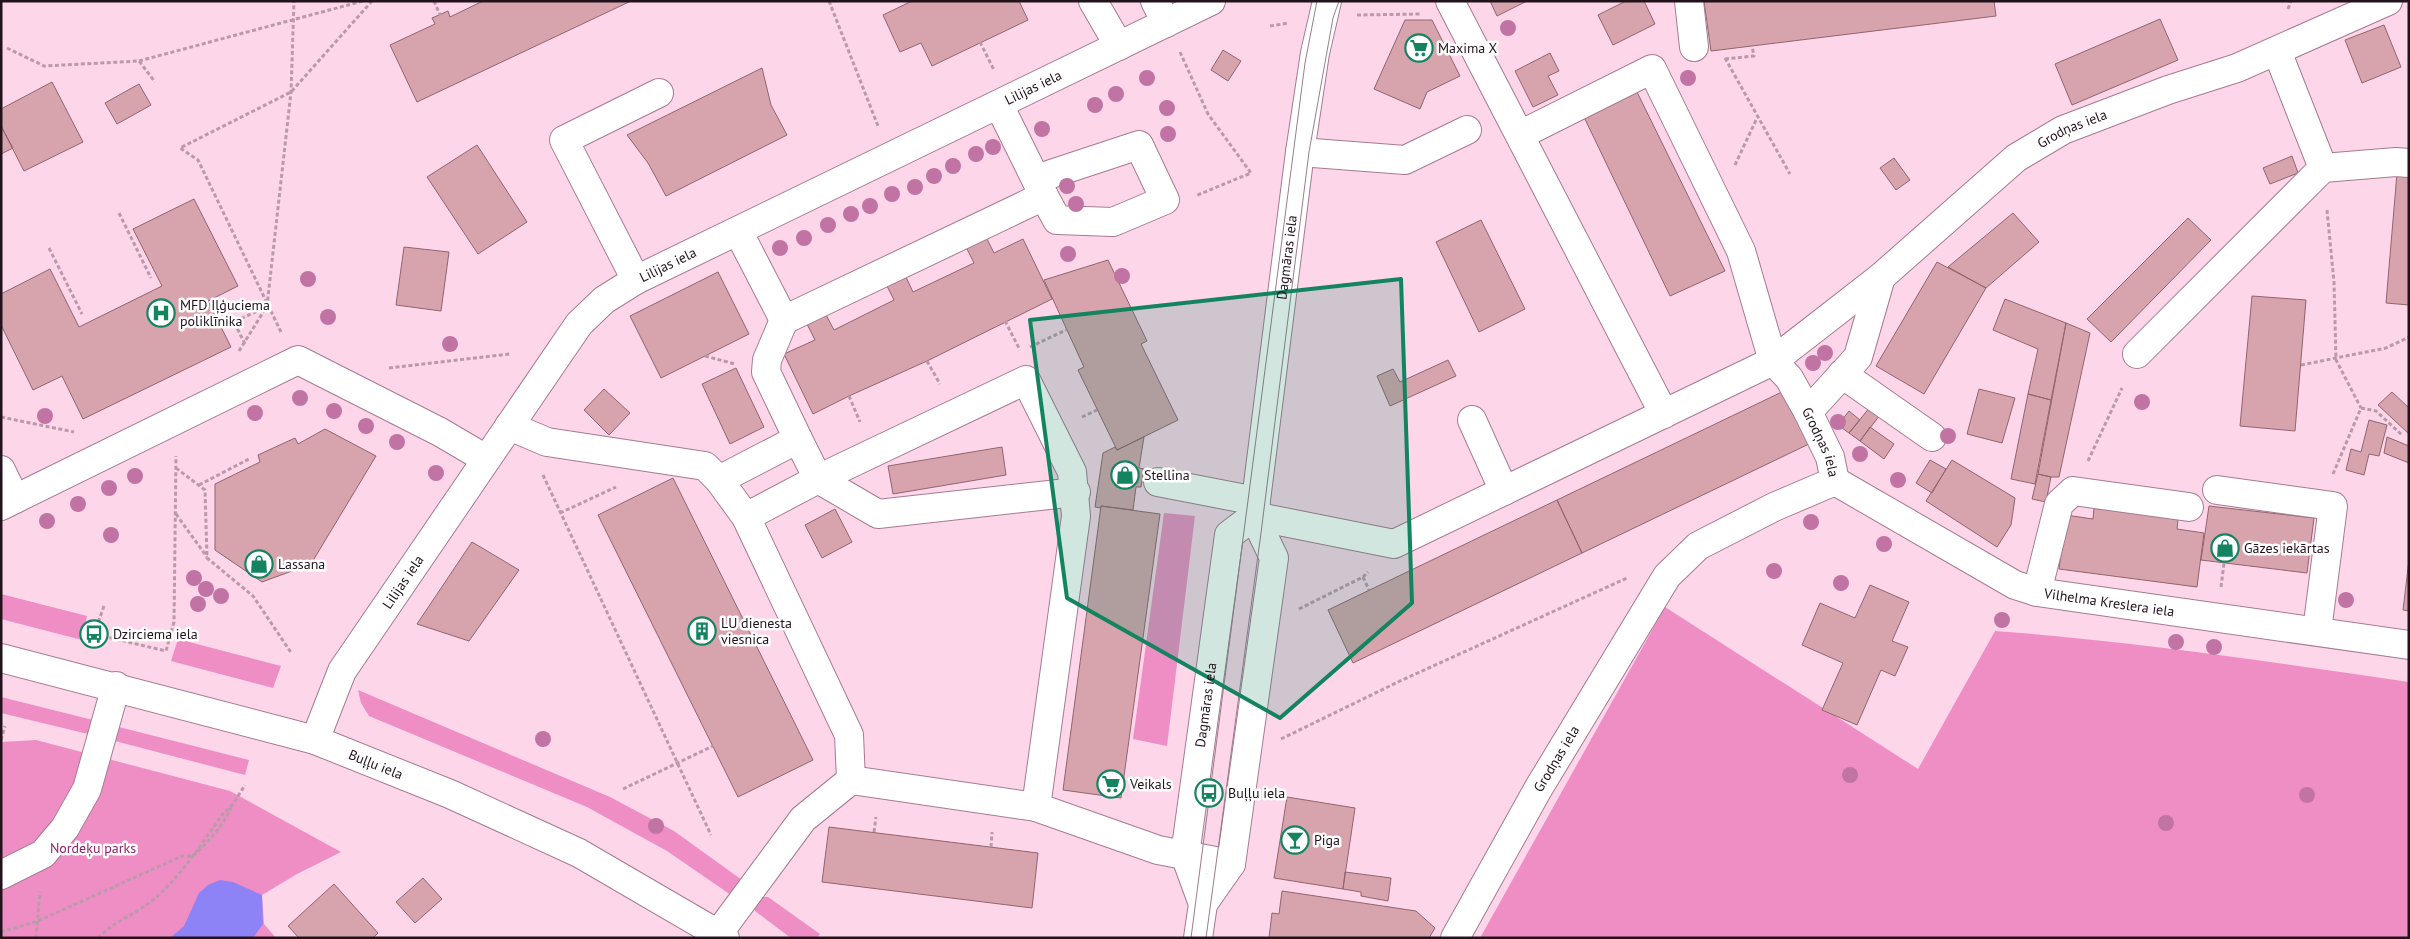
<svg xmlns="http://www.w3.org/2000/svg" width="2410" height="939" font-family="'PT Sans',sans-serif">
<rect width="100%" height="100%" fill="#fdd6ea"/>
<path fill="#ef8ec5" d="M1164,513L1195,516L1167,746L1133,739Z
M1,594L87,616L82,640L1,619Z
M1665,607L1918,769L1995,631C2134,641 2271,662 2409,682V938H1480Z
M178,639L281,666L273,688L171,661Z
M358,690L610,797L674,831L742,880L731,895L667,851L587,807L369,716L361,703Z
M1,697L93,720L88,734L1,713Z
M119,727L249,760L245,775L115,741Z
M36,740L230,791L341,852L297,874L262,895L264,924L276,938H1V742Z
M760,897H768L820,934L817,938H791L755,911V903Z"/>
<path fill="#8e82f7" d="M220,880L233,882L262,895L263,924L253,938H170L184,926L199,893L208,885Z"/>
<path fill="#d7a4ae" stroke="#93646d" d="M483,1H631L417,102L390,45L435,24L432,18L448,11L450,17Z
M912,1H1019L1028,20L932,66L921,43L900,52L883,15Z
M1490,1H1527L1497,16Z
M1626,1H1644L1655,24L1613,45L1598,15Z
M1704,1H1994L1996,16L1711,51Z
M2160,19L2178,60L2072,105L2055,64Z
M1405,20H1432L1460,76L1427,92L1420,109L1374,89Z
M2384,25L2401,67L2362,83L2345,40Z
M1223,50L1241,61L1228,81L1211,70Z
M1550,53L1559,71L1548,76L1558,95L1533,107L1515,71Z
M762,68L771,105L787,135L666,196L648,163L627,135Z
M52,82L83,142L24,171L1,126V109Z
M139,84L151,105L117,124L105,103Z
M1636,90L1725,271L1670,296L1583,115Z
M1,126L13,148L1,154Z
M477,145L527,222L478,254L427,177Z
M2292,156L2298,173L2270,184L2263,168Z
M1894,158L1910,180L1896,190L1880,168Z
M2397,173L2409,174V305L2386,303Z
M194,199L238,286L208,301L231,347L83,419L62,376L33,390L1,325V294L50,269L79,327L162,286L133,229Z
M2013,213L2039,242L1986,288L1948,267Z
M2188,218L2211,240L2111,342L2087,319Z
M1481,220L1525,309L1479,332L1436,242Z
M984,233L994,253L1023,239L1052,299L927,361L849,396L813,414L784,354L815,340L806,322L825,313L834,330L894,300L886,284L905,275L913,292L974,263L964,243Z
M404,247L449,252L441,311L396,305Z
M1108,260L1147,341L1141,344L1178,420L1117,450L1078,370L1084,367L1044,280Z
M1937,262L1986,288L1924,394L1876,366Z
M718,272L749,334L661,378L630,316Z
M2252,296L2306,300L2295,431L2240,426Z
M2005,299L2066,323L2051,400L2028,394L2038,349L1993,330Z
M2066,323L2090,333L2059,477H2051L2038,474Z
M1448,360L1456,376L1390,406L1377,376L1393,369L1400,382Z
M736,368L764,427L730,444L702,384Z
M604,389L630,413L609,435L584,410Z
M1979,389L2015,398L2002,443L1967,434Z
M1786,390L1811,443L1582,553L1557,500Z
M2392,392L2409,408V434L2378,405Z
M2028,394L2051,400L2035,484L2011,479Z
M1870,407L1880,415L1860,441L1849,433Z
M1849,411L1860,420L1849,433L1838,425Z
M2369,420L2387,425L2379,456L2369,454L2364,475L2346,470L2351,449L2361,452Z
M1870,427L1894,444L1884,459L1860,441Z
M325,429L376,456L311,564L262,582L215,550V484L260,462L258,455L295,438L298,444Z
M1144,437L1139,468L1144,469L1141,487H1136L1133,510L1101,506L1100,508L1095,507L1103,453L1115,447L1117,450Z
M2387,437L2409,446V463L2384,453Z
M1002,447L1006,475L893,494L888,466Z
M1930,460L1946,469L1932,493L1916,483Z
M1952,460L2015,498L2011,525L1997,547L1926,501Z
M2038,474L2051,477L2046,502L2032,499Z
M673,478L813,760L738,797L598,515Z
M1557,500L1582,553L1353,663L1328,610Z
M1101,506L1160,514L1121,798L1063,790Z
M2209,506L2314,518L2307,573L2201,560Z
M2094,508L2178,519L2177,529L2204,533L2197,587L2059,569L2066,515L2093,519Z
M835,509L852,542L822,558L805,525Z
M472,542L519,570L469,641L417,624Z
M2409,560V611L2403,610Z
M1870,585L1909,602L1892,641L1908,647L1895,676L1881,670L1857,725L1822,710L1843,663L1802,645L1820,603L1855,618Z
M1287,797L1355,808L1343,889L1274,878Z
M829,827L1038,853L1032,908L822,882Z
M1345,872L1391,878L1388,901L1361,896V892L1343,889Z
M423,878L442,899L415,923L396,902Z
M334,884L378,933L373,938H299L288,926Z
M1282,891L1416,911L1435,928L1429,938H1269L1272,913L1279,914Z"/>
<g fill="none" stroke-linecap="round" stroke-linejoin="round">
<g stroke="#a67b92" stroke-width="30">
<g id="minor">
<path d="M1093,1L1119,46"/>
<path d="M1155,1L1166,23"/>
<path d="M1450,1L1664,414"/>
<path d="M1689,1L1694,47"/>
<path d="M2277,51L2323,168L2396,162L2409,163"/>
<path id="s1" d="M1520,135L1652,69L1741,251L1773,361L1789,378L1808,412L1830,457L1835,481"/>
<path d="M1300,152L1405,160L1467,130"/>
<path d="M1036,179L1139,145L1165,200L1113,222L1057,220L1044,196"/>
<path d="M738,231L784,320L1044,196L999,105"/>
<path d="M636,280L564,140L659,93"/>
<path d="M2137,354L2323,168"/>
<path d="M1842,374L1932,437"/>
<path d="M1808,412L1858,357L1881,277"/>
<path d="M1472,420L1504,491"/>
<path d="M509,426L547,442L705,466L719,480L746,517L849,735L851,780L803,819L718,934"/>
<path d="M798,439L818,479L878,514L1076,492"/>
<path d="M1,470L15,499L1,506"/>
<path d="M719,480L798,439L766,372L767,360L784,320"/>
<path id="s2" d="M1835,481L2015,585L2037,592L2409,645"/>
<path d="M1158,482L1256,501"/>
<path d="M2217,490L2333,506L2317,631"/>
<path d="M15,499L298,360L440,432L486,459"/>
<path id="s3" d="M1254,516L1394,544L1773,361L1881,277L2016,158L2063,130L2168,90L2237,68L2388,1"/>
<path d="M746,517L818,479L1026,380L1072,472L1076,516L1036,807"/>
<path d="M2037,592L2059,504L2073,491L2189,507"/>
<path id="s4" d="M1,658L315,740L450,794L579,853L725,938"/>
<path id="s5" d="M315,740L342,671L579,324L604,300L636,280L1211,1"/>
<path d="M851,780L1036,807L1158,850L1231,864"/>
<path d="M1,875L43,854L65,828L87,789L116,686"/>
<path id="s6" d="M1203,904L1231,864L1274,558L1254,516L1300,152L1315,53L1327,1"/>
<path id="s7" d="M1198,938L1203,904L1185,855L1229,535L1254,516"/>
<path id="s8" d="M1455,938L1538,789L1667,576L1698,546L1774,507L1835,481"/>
</g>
</g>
<path stroke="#ba9aaa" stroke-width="3" stroke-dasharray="4 2.5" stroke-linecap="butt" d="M434,1L440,15
M829,1L878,126
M2288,9L2291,1
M1357,15L1421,14
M1270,26L1289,23
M980,42L994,70
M7,48L44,66L139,61L155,82
M1180,52L1208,114L1251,173L1195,196
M1725,58L1790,174
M1725,59L1754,56L1752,46
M139,61L363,1
M1735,165L1757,118
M2327,210L2334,282L2336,360L2361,408
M119,213L151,278
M49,248L82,314
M1005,321L1020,350
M281,332L198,160L180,148L291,92L372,1
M245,344L234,322L266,307
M1030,347L1066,330
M239,351L267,306L291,92L294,1
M705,356L735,364
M927,361L940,384
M2301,365L2386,348L2409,337
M389,368L510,354
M849,396L860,422
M2361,408L2376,411L2402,435
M1,417L74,432
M1082,417L1097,410
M2088,461L2122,388
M176,468L205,490L207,558L253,596L292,654
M2333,474L2361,408
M543,475L711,835
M199,485L251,458
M560,513L616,487
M176,514L207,557
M1363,577L1369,590
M2221,587L2224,563
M104,606L94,634L166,651L174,622L176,456
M1299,609L1363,577L1368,572
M1281,739L1400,681L1627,578
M1,740L5,726
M623,789L713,746
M874,832L876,817
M991,847L992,832
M1,932L38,921L182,856H193C210,841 223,825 233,804
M36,938L40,892
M98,938C113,922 132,916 149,903C179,880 200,845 223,814L233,804L245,785"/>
<use href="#minor" stroke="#fff" stroke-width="28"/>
<path stroke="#9a7d8c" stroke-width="1" d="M1191,938L1305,63L1317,1
M1206,938L1261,533L1309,152L1333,18L1339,1"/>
</g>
<g fill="#c174a3">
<circle cx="1508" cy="28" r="8"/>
<circle cx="1147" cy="78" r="8"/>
<circle cx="1688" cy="78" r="8"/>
<circle cx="1116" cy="94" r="8"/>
<circle cx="1095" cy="105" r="8"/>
<circle cx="1167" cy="108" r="8"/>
<circle cx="1042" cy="129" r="8"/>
<circle cx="1168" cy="134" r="8"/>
<circle cx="993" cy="147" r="8"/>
<circle cx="976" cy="154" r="8"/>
<circle cx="953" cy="166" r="8"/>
<circle cx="934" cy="176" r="8"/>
<circle cx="1067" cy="186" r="8"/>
<circle cx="915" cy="187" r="8"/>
<circle cx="892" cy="194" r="8"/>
<circle cx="1076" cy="204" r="8"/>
<circle cx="870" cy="206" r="8"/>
<circle cx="851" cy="214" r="8"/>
<circle cx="828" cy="225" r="8"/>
<circle cx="804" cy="238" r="8"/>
<circle cx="780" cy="248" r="8"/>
<circle cx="1068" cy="254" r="8"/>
<circle cx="1122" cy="276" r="8"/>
<circle cx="308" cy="279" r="8"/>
<circle cx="328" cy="317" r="8"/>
<circle cx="450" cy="344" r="8"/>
<circle cx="1825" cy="353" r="8"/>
<circle cx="1813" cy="363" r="8"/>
<circle cx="300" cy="398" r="8"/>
<circle cx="2142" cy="402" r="8"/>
<circle cx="334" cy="411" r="8"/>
<circle cx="255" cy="413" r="8"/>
<circle cx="45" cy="416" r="8"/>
<circle cx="1838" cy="422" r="8"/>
<circle cx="366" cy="426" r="8"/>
<circle cx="1948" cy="436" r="8"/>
<circle cx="397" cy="442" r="8"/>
<circle cx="1860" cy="454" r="8"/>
<circle cx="436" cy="473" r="8"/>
<circle cx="135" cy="476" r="8"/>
<circle cx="1898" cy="480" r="8"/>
<circle cx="109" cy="488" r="8"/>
<circle cx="78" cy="504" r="8"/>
<circle cx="47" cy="521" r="8"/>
<circle cx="1811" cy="522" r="8"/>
<circle cx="111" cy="535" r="8"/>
<circle cx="1884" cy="544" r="8"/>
<circle cx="1774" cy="571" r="8"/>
<circle cx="194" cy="578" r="8"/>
<circle cx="1841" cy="583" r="8"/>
<circle cx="206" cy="589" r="8"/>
<circle cx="221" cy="596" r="8"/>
<circle cx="2346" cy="600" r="8"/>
<circle cx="198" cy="604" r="8"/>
<circle cx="2002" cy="620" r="8"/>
<circle cx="2176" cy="642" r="8"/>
<circle cx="2214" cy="647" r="8"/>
<circle cx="543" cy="739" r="8"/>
<circle cx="1850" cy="775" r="8"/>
<circle cx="2307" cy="795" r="8"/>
<circle cx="2166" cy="823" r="8"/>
<circle cx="656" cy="826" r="8"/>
</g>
<path fill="#138360" fill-opacity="0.2" stroke="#138360" stroke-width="4" stroke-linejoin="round" d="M1401,279L1412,603L1280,718L1067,598L1030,320Z"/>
<defs>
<g id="supermarket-ring" transform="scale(1.4375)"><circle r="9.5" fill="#fff" stroke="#138360" stroke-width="1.5"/><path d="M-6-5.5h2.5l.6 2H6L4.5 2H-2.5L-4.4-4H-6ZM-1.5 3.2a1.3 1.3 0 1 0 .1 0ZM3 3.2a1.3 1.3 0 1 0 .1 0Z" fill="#138360"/></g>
<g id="hospital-ring" transform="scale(1.4375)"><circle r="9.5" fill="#fff" stroke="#138360" stroke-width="1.5"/><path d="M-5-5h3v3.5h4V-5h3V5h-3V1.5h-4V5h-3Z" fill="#138360"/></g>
<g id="shop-ring" transform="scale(1.4375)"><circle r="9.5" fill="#fff" stroke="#138360" stroke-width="1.5"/><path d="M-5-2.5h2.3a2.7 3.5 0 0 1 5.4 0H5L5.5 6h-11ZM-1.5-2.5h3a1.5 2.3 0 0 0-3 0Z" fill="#138360"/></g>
<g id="building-ring" transform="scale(1.4375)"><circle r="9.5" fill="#fff" stroke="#138360" stroke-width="1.5"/><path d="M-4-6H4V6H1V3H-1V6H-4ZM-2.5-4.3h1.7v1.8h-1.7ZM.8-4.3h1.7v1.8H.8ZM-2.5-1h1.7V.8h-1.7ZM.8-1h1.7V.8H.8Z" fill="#138360"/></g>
<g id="bus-ring" transform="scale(1.4375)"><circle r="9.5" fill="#fff" stroke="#138360" stroke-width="1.5"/><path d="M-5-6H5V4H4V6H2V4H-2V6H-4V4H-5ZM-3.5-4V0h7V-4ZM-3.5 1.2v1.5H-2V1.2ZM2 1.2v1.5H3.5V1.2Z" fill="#138360"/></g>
<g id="bar-ring" transform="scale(1.4375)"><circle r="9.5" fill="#fff" stroke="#138360" stroke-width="1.5"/><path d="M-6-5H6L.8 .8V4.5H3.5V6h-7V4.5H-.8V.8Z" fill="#138360"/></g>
</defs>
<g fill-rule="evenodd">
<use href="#supermarket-ring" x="1419" y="48"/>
<use href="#hospital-ring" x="161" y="313"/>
<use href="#shop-ring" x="1125" y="475"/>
<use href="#shop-ring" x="2225" y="548"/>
<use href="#shop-ring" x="259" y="564"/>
<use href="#building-ring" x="702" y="631"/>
<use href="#bus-ring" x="94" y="634"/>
<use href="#supermarket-ring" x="1111" y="784"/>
<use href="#bus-ring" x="1209" y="793"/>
<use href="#bar-ring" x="1295" y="840"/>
</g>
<g text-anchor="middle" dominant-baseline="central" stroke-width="5" stroke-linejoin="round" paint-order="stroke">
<g font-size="14" fill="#22121b" stroke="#fff" text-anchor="start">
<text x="1438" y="48">Maxima X</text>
<text x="180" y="305">MFD Iļģuciema<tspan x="180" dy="16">poliklīnika</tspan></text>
<text x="1144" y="475">Stellina</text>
<text x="2244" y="548">Gāzes iekārtas</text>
<text x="278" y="564">Lassana</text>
<text x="721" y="623">LU dienesta<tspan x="721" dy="16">viesnica</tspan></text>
<text x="113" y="634">Dzirciema iela</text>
<text x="1130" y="784">Veikals</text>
<text x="1228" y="793">Buļļu iela</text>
<text x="1314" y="840">Piga</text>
</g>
<g font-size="14" fill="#22121b" stroke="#fff">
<text stroke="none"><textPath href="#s5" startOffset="1008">Lilijas iela</textPath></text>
<text stroke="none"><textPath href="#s3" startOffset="944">Grodņas iela</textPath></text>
<text stroke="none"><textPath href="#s6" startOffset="665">Dagmāras iela</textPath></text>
<text stroke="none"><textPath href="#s5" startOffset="602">Lilijas iela</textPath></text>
<text stroke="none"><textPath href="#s1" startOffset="560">Grodņas iela</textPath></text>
<text stroke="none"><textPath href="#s5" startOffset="182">Lilijas iela</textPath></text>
<text stroke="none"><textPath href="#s2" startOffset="304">Vilhelma Kreslera iela</textPath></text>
<text stroke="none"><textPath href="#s7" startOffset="238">Dagmāras iela</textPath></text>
<text stroke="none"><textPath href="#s8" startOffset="206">Grodņas iela</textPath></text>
<text stroke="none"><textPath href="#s4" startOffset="390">Buļļu iela</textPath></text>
</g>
<g font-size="14" fill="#902469" stroke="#fff">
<text x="93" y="848">Nordeķu parks</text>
</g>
</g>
<rect width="2410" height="939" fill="none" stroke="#22121b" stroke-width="5"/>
</svg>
